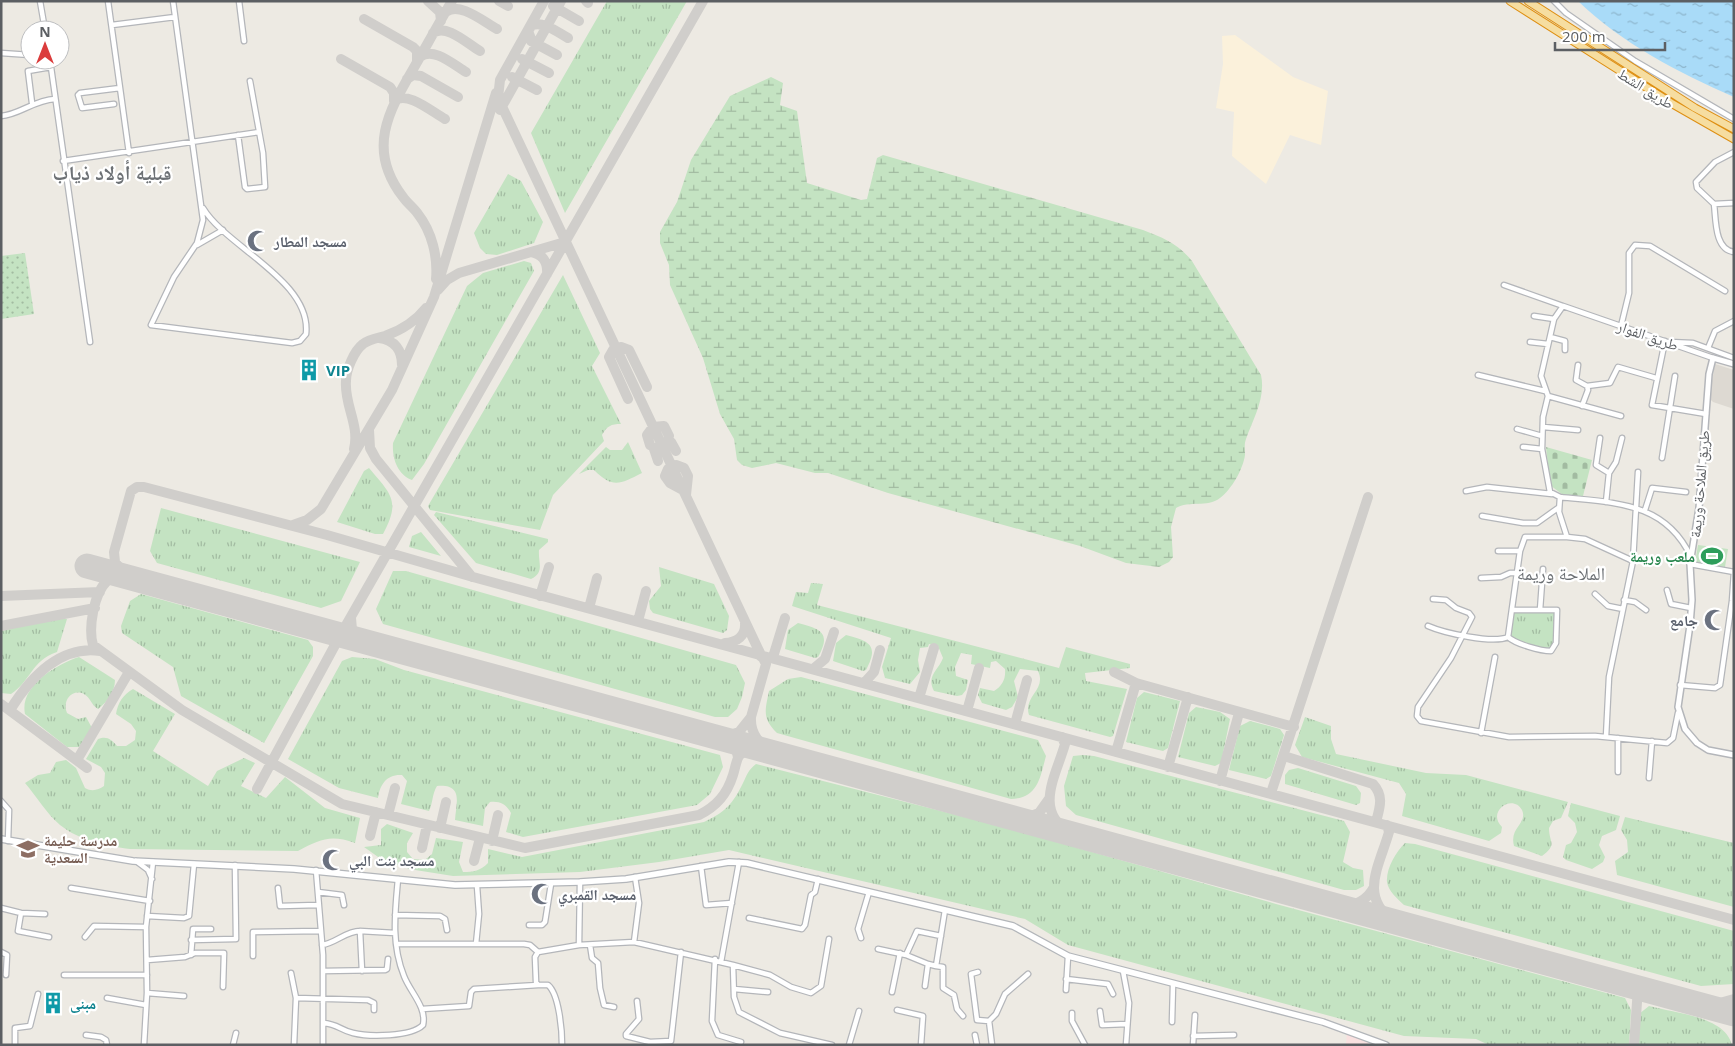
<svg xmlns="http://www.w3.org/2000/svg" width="1735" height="1046" font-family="'Open Sans','Noto Naskh Arabic',sans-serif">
<defs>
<pattern id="grass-tufts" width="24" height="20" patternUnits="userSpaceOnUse" patternTransform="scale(1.25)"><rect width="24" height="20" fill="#c4e3c2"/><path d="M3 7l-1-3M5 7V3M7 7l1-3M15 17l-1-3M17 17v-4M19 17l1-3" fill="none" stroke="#a2bba1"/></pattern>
<pattern id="wetland-marsh" width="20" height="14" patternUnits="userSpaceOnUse" patternTransform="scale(1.25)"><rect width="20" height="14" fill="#c4e3c2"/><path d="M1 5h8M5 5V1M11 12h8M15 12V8" fill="none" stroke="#a2bba1"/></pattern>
<pattern id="cemetery-stones" width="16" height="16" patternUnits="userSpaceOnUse" patternTransform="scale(1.25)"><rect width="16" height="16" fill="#c4e3c2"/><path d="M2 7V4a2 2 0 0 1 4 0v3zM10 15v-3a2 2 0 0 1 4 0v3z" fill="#a2bba1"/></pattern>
<pattern id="garden-dots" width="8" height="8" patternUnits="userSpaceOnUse" patternTransform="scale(1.25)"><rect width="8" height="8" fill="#c4e3c2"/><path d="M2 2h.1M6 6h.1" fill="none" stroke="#a2bba1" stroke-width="1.8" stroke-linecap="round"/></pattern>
<pattern id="water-ripples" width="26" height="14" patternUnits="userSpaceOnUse" patternTransform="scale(1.25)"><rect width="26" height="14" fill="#a9dbf8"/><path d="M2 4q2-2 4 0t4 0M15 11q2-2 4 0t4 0" fill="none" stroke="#8db5cc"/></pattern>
</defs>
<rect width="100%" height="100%" fill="#edeae3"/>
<path fill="#fbf1db" d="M1235,35L1293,77L1328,91L1321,145L1290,135L1266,184L1232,156L1234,112L1216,108L1223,64L1222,36Z"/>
<path fill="#ddd9d2" d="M1715,364L1734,370V409L1713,402L1709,398Z"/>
<path fill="#f9e1e0" d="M1347,1031L1369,1042V1045H1346Z"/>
<path fill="url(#grass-tufts)" d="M607,1H687L565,213L531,133Z
M508,174L521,181L543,222L534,243L497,255L486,254L480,248L474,233Z
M524,261L531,263L534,271L424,464L412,480C397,474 392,458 393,443L467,286L483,273Z
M563,275L600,353L592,366L621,424C611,424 607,426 602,435L604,441L553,495L540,530L430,510L428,506Z
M628,442L642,473C620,484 613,489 594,470H588L579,474L606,447L610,450H622Z
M369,468C391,494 401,501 383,534H375L337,522L364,471Z
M161,508L360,562L341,601L321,608L157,563L150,551Z
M436,512L548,539V542L539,550C538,563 545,572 531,579L476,563L434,515Z
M421,532L441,556L409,547L412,536Z
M659,567L714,584L729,616L727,630L723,633L653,613L650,609L649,601L661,586Z
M393,571H406L736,665L745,683L742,697L737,709L728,717H715L383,624L376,609Z
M811,583L823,584L817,605L1059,668L1066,647L1130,664V668L1085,673L1086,681L1127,689L1113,736L1110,737L1029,715C1023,696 1047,690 1038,671L1020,669L1014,681L1018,697L1012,707L1006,710L982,703L978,695L980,688L994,691C1002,686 1006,679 1005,669L996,661L991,662L990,668L971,664L972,655L961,653L955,667L956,676L968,680L966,690L962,695L957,696L934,691C926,676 938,671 943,658L938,646L929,644L928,647L920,648L918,660L920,672L910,684L885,678L882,667L891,638L792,606L796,592L808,593Z
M141,594L308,640L313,647V656L264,743L181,696L173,667L122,633L121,626L130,601Z
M1555,609L1556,643L1551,651L1517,643L1508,637L1513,610Z
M58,617L67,619L57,652C31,661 31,681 11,694L1,693V631Z
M798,623C820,629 832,632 818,657L815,658L785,649L788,630Z
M846,635C868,641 880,644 866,670L863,671L833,661L836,643Z
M79,657L115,680C115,692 107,702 98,709C91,705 91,698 84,694C71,688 62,702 67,713L78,719L86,717L92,728L79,747H67L25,714C19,686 57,664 79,657Z
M352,657L375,659L404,670L720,755L723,767L710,794L697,805L523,837L506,832L511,813C506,804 500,801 490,802L485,808L483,826L455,820C456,803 464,784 437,786C432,794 433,803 429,811L401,804L407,781L402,775C387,774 380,784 378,798L339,788L288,759L342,661Z
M801,677L1038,740L1046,756C1040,778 1038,798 1011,799L777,733C762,718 765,711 769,691L788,679Z
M133,689L175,714L153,751L208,786L217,771L244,758L255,763L241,786L266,798L285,777L325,808L360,818L355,843C331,834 320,839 298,851L130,849C107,846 80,841 60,825C47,814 36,796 25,783L38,775L50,773L56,762L66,760L76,768L85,788C92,792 98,790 104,786L105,773L101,767L86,759L98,739C107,736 111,739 117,746H126L135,740L136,731L131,724L116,714C118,702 123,695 133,689Z
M1144,692L1180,701L1168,748L1163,751L1126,742L1137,698Z
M1196,707L1220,712L1230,719L1221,763L1215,766L1178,757L1189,713Z
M1305,717L1331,726V739L1336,754L1426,773L1466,775L1568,802L1561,818L1553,821L1549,828C1549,843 1558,844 1542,856L1514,846C1509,827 1528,824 1522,810C1513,793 1486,811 1502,827L1501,833L1489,841L1402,816L1406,794L1399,783L1302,757L1295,745Z
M1250,721L1280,729L1284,735L1271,776L1266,779L1229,770L1240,726Z
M1083,755L1094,756L1344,821L1350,832L1343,862L1353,868L1363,870L1364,886L1356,890H1344L1076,815L1066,806L1064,786L1073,756Z
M756,764L1004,827L1276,904L1625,998L1631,1010L1629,1045H1489L1476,1039L1404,1036L1068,945L1025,919L729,850L659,862L580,872L453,876L409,869L381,859L364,847L381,845V829L387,824L413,833L407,843V852L413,859L425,860L432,854L436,838L463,842L459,862L463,872C474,872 480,871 488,863V849L522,857L704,822C724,813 733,804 743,783C747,775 748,770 756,764Z
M1298,768L1356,786L1361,793L1360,803L1356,805L1285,784V775L1289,770Z
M1571,803L1620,816L1616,830L1602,836L1599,845L1605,857L1603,862L1592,869L1566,860L1563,857L1566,845L1571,843L1577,832L1575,823L1568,816Z
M1625,817L1734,843V907L1617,875L1615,861L1628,852L1627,840L1621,830Z
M1405,843L1415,844L1734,931V984L1701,986L1404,905C1398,899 1388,891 1387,882C1386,868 1396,852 1405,843Z
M1649,1006C1674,1013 1725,1016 1732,1045H1638L1639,1014Z"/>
<path fill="url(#wetland-marsh)" d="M771,77L783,83L780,105L797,111L807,183L861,200L867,199L877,158L883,155L1143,230C1164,238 1178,244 1192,261L1261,375C1266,398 1253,419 1246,439C1244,444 1245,449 1245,455C1243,469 1232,489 1220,498C1207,508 1189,500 1176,508L1171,527L1173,557L1169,562L1159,567L1126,563L1080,546L888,493L828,473H815L776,463L752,468L742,465L737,460L734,439L720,414L703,358L670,285L669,265L660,243V232L677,202L691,160L730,96Z"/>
<path fill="url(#cemetery-stones)" d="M1546,447L1592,460L1583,496L1563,495L1550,485Z"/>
<path fill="url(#garden-dots)" d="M25,253L34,314L1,319V256Z"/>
<path fill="#c4e3c2" d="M1698,545L1728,549L1725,567L1695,563Z"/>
<path fill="url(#water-ripples)" d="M1578,1H1734V97C1677,72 1623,44 1578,1Z"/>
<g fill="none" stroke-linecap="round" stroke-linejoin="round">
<path stroke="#d0cecb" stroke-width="10" d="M428,1L440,12L441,21
M499,1L508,6
M544,1L500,80L498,98L761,655
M586,1L588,3
M553,6L579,21
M446,12C459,1 484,22 497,29
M364,19L413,47L417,51V62
M433,33C446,23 468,44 480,51
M531,41L557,55
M532,41L528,31L532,25C544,21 557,32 568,38
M420,57C433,46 454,65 466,72
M341,59L390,87L394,93V101
M522,59L549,73
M512,77L537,90
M407,79L413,75L421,76L458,97
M394,101C407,90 432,112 445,119
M500,110L561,1
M531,252C543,254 548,262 547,274
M436,279C438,257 432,232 418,214C414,208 407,203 403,197C365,148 390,109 416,64C428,43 440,21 452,1
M438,290L447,280L459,273L565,242
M379,338C395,340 402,350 402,365
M628,399L609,357L613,350L621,347L629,350L647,387
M369,430L370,448L376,459L472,577
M650,445L647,435L653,427L664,426L669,436
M354,449C360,425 344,405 346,381C346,370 354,351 363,344C369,339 378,338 385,336C402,330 415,322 426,308
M658,461L654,449L664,442H671L676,451
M683,490L670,483L665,476L668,469L676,465L684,468L688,476L686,495
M293,525L307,520L321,509L392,390L434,297L496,93
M126,576L115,562L114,552L131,491L137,487H144L327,535L473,577L1734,920
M126,576C120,576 113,576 107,581C94,593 88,628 93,645L182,710L342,804L525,848L699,815C717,806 727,794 733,775C735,769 736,761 739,756C743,751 750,749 756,747
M1,596L100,592
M540,596L549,567
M589,608L597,578
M351,618L352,630L362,639
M638,621L646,591
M1,626L95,608
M725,643C737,642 746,636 745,623
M773,657L785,618
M813,669L825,659L834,632
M1114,672L1136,683L1294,727
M864,683L874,672L880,650
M919,698L934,648
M1,704L87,768
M10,710C30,678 59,645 100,651
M967,711L979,668
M751,717L766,664L763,658L758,654
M1015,724L1027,680
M1062,737L1065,744C1056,776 1033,811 1070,833
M722,738L739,732L751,717C750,735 760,744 774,753
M728,740L736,749L738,757
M1116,752L1136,683
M1284,756L1373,784C1384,796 1380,807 1376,822
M77,760L129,672
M1168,767L1188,697
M1220,781L1239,713
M257,789L341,634L703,1
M1271,793L1368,497
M388,815L395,788
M1021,820L1039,813L1049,799
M1387,825L1389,832C1379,867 1359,896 1393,921
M440,828L446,802
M370,836L376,812
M492,841L498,815
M422,848L427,825
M474,861L480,838
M1340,907C1355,906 1367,901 1374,887
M1709,1006L1734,999
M1634,1045L1638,988"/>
<path stroke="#d0cecb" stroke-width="25" d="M87,566L1734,1014"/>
<g stroke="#b4b6ba" stroke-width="7">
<path id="minor" d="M40,1L45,30
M108,1L129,153
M173,1L203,220L197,243L174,277L151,325L292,343L300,341L306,334C312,281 226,247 203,208
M239,1L244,41
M1554,1L1566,13L1635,61L1734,119
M112,25L175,17
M1,53L30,55
M50,60L90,342
M32,103L28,71L51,67
M114,104L82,108L78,95L80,93L120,88
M1,116C19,115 34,100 55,99
M238,135L245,187L247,189L265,187L263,153L250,81
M63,161L259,132
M1714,204L1697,188L1696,182L1715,162L1734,152
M1714,204C1716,218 1714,250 1734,252
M1714,204L1734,203
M197,245L223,230
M1504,285L1563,306
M1534,316L1554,319
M1621,326L1629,293V253L1635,245L1650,246L1725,291
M1550,337L1565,341V350
M1665,341L1652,405L1706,414
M1530,342L1548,344
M1670,342L1693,343L1734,358
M1708,348L1715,331L1734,321
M1578,365L1576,380L1587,386L1610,383L1618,367L1656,378
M1478,375L1545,391
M1548,396L1621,416
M1582,406L1588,390L1587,386
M1543,427L1578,430
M1517,429L1542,436
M1600,438L1596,465L1609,473
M1523,447L1542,449
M1662,458L1675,376
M1466,491L1487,487L1552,494
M1560,497L1559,512L1567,537
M1606,502L1609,473L1616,462L1622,438
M1645,510L1652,488L1686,492
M1482,516L1523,523H1537L1558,508
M1498,551H1520
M1691,557C1665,501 1613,503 1560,497L1550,492L1542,449L1543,417L1548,396L1541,376L1554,319L1563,306L1713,358
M1690,564L1734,572
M1481,578L1501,577L1510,573H1517
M1667,590L1671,604L1691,608
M1595,594L1608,606L1623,609
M1433,599L1446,600L1456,608L1469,613L1472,617L1451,658L1418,707L1417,716L1421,721L1509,737L1595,736L1667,743L1673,738L1678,713
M1624,600L1635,602L1646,610
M1540,610L1543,569
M1428,626C1444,633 1493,644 1508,637
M1508,637L1520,551L1525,537H1567L1585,539L1633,561
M1508,637C1516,644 1540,651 1551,651L1556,643L1557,610H1513
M1680,685L1715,688L1720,685L1732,601L1734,572
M1481,733L1495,657
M1606,737L1609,677L1633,561L1638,472
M1618,738V772
M1649,778L1652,741
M1,801L9,810L8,841
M136,861L148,870L152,879
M701,866L706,905L732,903
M316,870L323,955V1045
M71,888L150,901
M278,888L280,906L318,905
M318,892L342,895L344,905
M1,908L21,913L45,914
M21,913L18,931L49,937
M395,915L440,916L445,919L447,930
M147,916L184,918L189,916L194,864
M749,918L802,929L805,925L811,895L815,892L818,879
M529,925H542L545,922L551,884
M85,937L94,926L146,927
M861,938L858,929L869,892
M191,940L236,939L235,865
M634,942L639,903L635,877
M396,944H524L530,945L538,952
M476,944L479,914L477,886
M322,945C336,943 346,931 360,931
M579,945L580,882
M590,945L592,958L598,963L600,988L604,1005L614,1007
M878,949L906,955L917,931L941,936
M1,952L7,955L6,975
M191,955L193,929H211
M906,955L928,964
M253,956V932L320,931
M715,959L712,1021L718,1035L741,1042
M147,960L185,957L195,953H224L223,987
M721,962L739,862
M733,965L770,975L791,987L811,993L821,986L829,939
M936,966L943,967V988L954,995L957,1009L963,1016
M323,971L385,970L387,969L388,959
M362,971L360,931L395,933
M1123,971L1129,1003L1126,1045
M978,972L971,974L977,1020L989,1021
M291,973L296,998
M64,975H147
M1066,979L1108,984L1113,994
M925,986L928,964L936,966L945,910
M734,989L768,992
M1066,990L1068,956
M892,992L900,953
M147,993L184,996
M107,998L146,1005
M637,1001L639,1019L626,1034V1036L650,1042L671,1041L681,952
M422,1009L469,1006L471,992L474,989L538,985
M897,1010L923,1016L921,1045
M1100,1011L1102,1025L1127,1024
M1072,1013V1021L1085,1045
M1172,1022L1173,985
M323,1023C338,1024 340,1030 353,1033C369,1037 411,1037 423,1025C427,1007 410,992 404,976C391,944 395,912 398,879
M86,1035L101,1037L106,1040L107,1045
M975,1035L977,1045
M1193,1036L1234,1035
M15,1045V1028L30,1026L38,994
M144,1045L147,993L146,927L153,862
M233,1045L236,1033
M294,1045L296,998L368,1000L374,1003V1010
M562,1045C562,1030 559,994 548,985H538L536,982L535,957L538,952L579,945L634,942L733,965L734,997L739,1012L780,1033L832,1045
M849,1045L859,1011
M992,1045L989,1021L996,1014L1005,994L1028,974
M1193,1045L1195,1015"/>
</g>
<g stroke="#b4b6ba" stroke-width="8">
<path id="tertiary" d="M1734,364L1713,358L1709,374L1699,508L1690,564L1692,600L1690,625L1678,707L1685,729L1697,743L1708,750L1734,755"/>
</g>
<g stroke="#b3b6ba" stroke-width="8">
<path id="secondary" d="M1,839L133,861L294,869L455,885L580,882L626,879L729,862L747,863L1013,926L1068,956L1323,1022L1386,1045"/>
</g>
<g stroke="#de8f12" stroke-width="9">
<path id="trunk" d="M1510,1L1671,103L1734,139
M1528,1L1695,108L1734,129"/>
</g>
<use href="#minor" stroke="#fff" stroke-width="4.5"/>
<use href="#tertiary" stroke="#fff" stroke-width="5"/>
<use href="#secondary" stroke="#fff" stroke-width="5.5"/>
<use href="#trunk" stroke="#f6dda0" stroke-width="7"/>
</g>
<defs>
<g id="mosque-bare" transform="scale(1.725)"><path d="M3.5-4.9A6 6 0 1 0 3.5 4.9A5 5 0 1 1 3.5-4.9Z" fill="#6b7280" stroke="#fff" stroke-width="2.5" paint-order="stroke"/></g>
<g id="building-bare" transform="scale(1.725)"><path d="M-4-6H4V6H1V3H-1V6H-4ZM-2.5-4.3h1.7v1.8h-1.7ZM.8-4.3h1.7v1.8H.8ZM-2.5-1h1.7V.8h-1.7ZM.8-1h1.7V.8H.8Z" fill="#0f9aa8" stroke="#fff" stroke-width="2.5" paint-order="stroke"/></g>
<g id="stadium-bare" transform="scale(1.725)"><path d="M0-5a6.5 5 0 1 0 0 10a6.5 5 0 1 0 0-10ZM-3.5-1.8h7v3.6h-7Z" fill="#2e9e5b" stroke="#fff" stroke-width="2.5" paint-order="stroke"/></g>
<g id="school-bare" transform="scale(1.725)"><path d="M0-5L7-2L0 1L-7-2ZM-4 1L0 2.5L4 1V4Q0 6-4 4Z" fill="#8d6e63" stroke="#fff" stroke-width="2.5" paint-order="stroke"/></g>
</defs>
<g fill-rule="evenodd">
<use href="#mosque-bare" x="258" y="241"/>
<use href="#building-bare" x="309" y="370"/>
<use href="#stadium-bare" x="1712" y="556"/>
<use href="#mosque-bare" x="1715" y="620"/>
<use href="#school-bare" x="28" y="849"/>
<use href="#mosque-bare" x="333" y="860"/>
<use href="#mosque-bare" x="542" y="894"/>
<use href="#building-bare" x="53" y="1003"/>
</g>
<g text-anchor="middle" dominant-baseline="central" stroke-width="4.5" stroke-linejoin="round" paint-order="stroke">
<g font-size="15" fill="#5c5f63" stroke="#fff">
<text transform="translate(1646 88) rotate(32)">طريق الشط</text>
<text transform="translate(1648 335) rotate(19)">طريق الفوار</text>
<text transform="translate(1699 484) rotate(-85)">طريق الملاحة وريمة</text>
</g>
<g font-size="15" font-weight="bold" fill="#5b616d" stroke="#fff" text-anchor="start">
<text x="274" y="241">مسجد المطار</text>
<text x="1698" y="620" text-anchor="end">جامع</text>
<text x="349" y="860">مسجد بنت البي</text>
<text x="558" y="894">مسجد القمبري</text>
</g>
<g font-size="15" font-weight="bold" fill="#0d838f" stroke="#fff" text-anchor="start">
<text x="326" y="370">VIP</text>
<text x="70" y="1003">مبنى</text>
</g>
<g font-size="15" font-weight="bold" fill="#27864d" stroke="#fff" text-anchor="end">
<text x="1695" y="556">ملعب وريمة</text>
</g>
<g font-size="15" font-weight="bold" fill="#785e54" stroke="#fff" text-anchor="start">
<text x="44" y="840">مدرسة حليمة<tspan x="44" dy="17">السعدية</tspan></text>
</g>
<g font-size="18" fill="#6d7175" stroke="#fff">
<text x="1561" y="573">الملاحة وريمة</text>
</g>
<g font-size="20" font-weight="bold" fill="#6d7175" stroke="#fff">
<text x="112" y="172">قبلية أولاد ذياب</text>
</g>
</g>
<rect width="1735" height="1046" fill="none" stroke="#5c5f63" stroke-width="5"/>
<g transform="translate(45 45)"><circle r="24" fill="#ffffff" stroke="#bebfc1"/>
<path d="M0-4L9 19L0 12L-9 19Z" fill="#db3c3c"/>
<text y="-8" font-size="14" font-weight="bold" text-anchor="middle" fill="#5c5f63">N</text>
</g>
<path d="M1555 42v8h110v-8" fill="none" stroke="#5c5f63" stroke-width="2.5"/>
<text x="1562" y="42" font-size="15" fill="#5c5f63" stroke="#ffffff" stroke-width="4" paint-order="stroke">200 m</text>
</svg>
